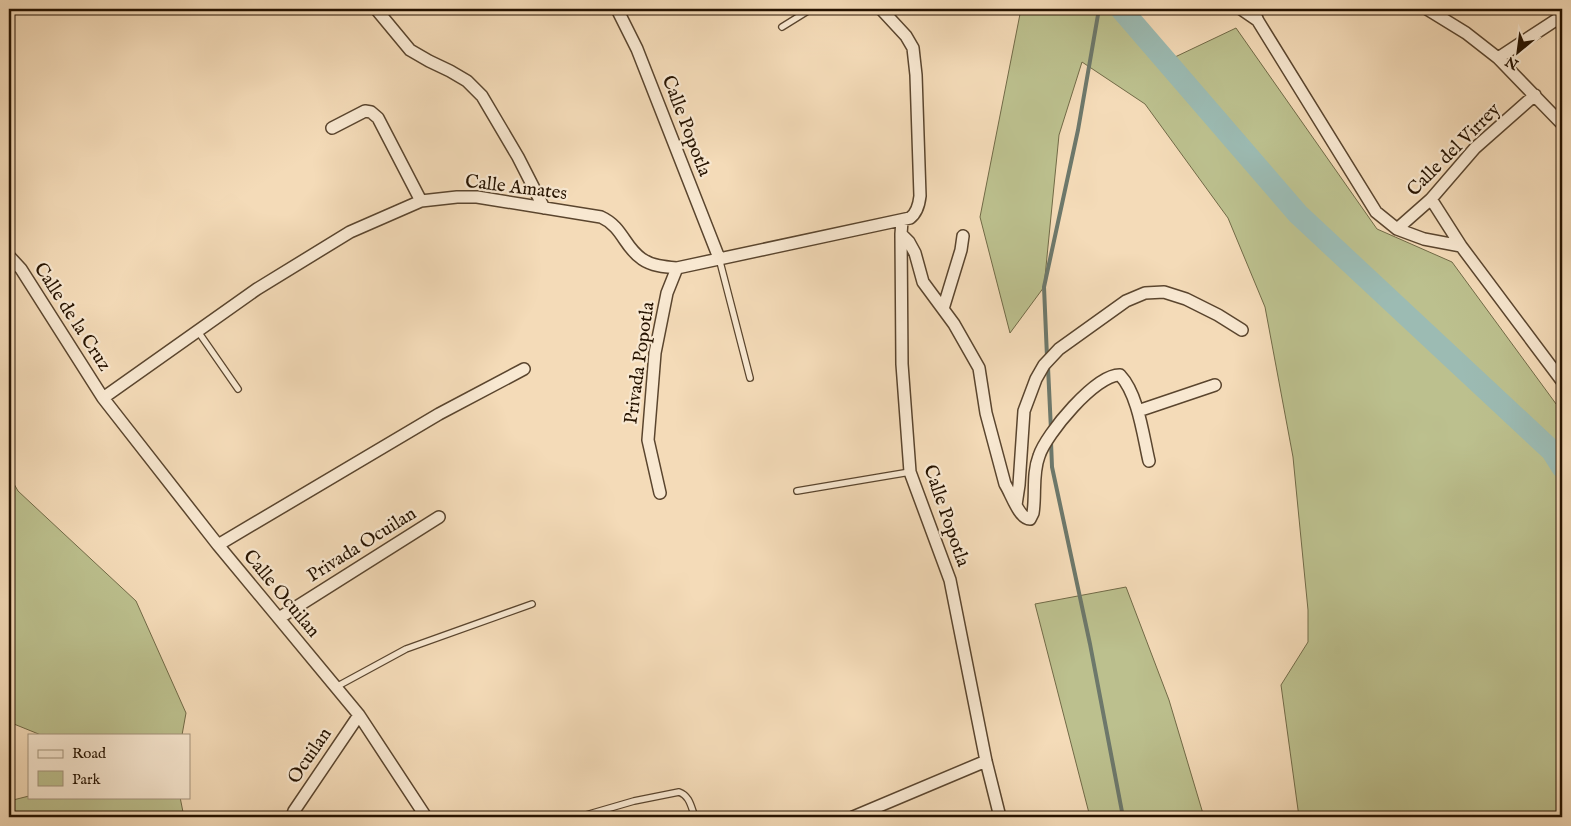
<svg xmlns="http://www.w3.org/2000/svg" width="1571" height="826" font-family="'IM FELL English',serif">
<rect width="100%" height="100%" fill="#f4dbb8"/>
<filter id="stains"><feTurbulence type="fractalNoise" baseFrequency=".004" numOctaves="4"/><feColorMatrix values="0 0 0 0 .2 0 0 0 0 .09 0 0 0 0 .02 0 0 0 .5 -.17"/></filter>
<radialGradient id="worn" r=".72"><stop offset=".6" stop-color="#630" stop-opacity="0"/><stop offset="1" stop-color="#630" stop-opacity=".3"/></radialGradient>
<path fill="#bcc08e" stroke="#716a47" d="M1021,9H1122L1120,12L1175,57L1236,28L1377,229L1452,262L1562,412V817H1299L1281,685L1308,642V610L1293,457L1265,307L1228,218L1145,104L1082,62L1059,135L1044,287L1010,333L980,217Z
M9,475L18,491L136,601L186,713L182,735H41L9,722Z
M1126,587L1169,700L1204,817H1090L1035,604Z
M29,796L180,797L184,817H9V801Z"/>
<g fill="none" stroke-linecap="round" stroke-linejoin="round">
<path stroke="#6d786b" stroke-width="4" d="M1047,357L1044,287L1078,130L1099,9
M1048,367L1051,430
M1051,442L1052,467L1090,644L1123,817"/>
<path stroke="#9cbbb3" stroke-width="22" d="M1121,9L1298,214L1552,451L1562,467"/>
<g stroke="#5a452e" stroke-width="8">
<path id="lane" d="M782,27L811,9
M719,258L750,378
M197,330L238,389
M797,491L910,472
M336,687L406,649L532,604
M579,817L634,801L679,792C690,796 691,807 695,817"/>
</g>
<g stroke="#5a452e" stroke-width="14">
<path id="street" d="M376,9L410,50L429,61L450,71L467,81L482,96L518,157L544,208
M617,9L637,49L719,258
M1241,9L1257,20
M1253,9L1258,21L1376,212L1397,229L1424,239L1461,246L1562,381
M1427,9L1466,33L1498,58L1562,124
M1498,58L1562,16
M332,128L365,111L371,112L378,118L421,201
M1431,199L1461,246
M902,221L901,234L902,364L910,472L950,580L986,761L1000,817
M1397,229L1431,199L1475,148L1535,95
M901,234L909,242L915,253L923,282L954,324L979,368L986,413L1005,484C1011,493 1019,519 1030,519L1033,513C1036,495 1032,474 1039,456C1046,434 1096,374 1120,375C1138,394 1143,435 1149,461
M9,256L21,269L103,398L218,545L359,715L426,817
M943,309L961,250L963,236
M103,398L257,289L350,232L421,201L457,197H477L601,217C623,227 624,247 642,259C652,266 665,267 677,268L910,218C917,213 919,205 920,196L916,75L913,48L906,36L881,9
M1138,411L1215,385
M660,493L648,440L655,353L667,293L677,268
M1016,505L1019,485L1024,411L1036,379L1044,365L1059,349L1126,301L1145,293L1164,292L1186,299L1218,315L1242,330
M218,545L439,414L524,369
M279,618L439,517
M292,817L294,811L359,715
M853,817L986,761"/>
</g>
<use href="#lane" stroke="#f8e8d1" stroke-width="5.5"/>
<use href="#street" stroke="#f8e8d1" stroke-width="11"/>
</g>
<g text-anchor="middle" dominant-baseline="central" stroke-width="4.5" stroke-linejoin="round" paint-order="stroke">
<g font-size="19" fill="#261300" stroke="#f8e8d1">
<text transform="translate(686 126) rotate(69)">Calle Popotla</text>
<text transform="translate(1454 150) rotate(-45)">Calle del Virrey</text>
<text transform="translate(516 188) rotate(7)">Calle Amates</text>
<text transform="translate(72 317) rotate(57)">Calle de la Cruz</text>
<text transform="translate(640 363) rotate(-82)">Privada Popotla</text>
<text transform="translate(946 516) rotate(71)">Calle Popotla</text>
<text transform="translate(362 545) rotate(-32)">Privada Ocuilan</text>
<text transform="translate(281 594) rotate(50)">Calle Ocuilan</text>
<text transform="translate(310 756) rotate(-56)">Ocuilan</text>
</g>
</g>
<rect width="1571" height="826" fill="none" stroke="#f4dbb8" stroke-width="30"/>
<rect x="10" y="10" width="1551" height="806" fill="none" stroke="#261300" stroke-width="2.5"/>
<rect x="15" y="15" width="1541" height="796" fill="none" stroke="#261300"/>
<rect x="28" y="734" width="162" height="65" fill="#f8e8d1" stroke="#a4937d"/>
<rect x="38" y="750" width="25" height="8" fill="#f8e8d1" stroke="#a4937d"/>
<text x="72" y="758" font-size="15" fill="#261300">Road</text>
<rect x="38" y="771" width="25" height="15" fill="#bcc08e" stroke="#a4937d"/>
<text x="72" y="784" font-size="15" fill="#261300">Park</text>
<g transform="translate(1518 52) rotate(209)" stroke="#f8e8d1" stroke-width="4" paint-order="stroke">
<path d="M0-4L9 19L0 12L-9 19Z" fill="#261300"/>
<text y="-8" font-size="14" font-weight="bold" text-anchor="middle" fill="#261300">N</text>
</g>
<rect width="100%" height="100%" filter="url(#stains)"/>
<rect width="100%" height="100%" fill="url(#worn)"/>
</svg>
